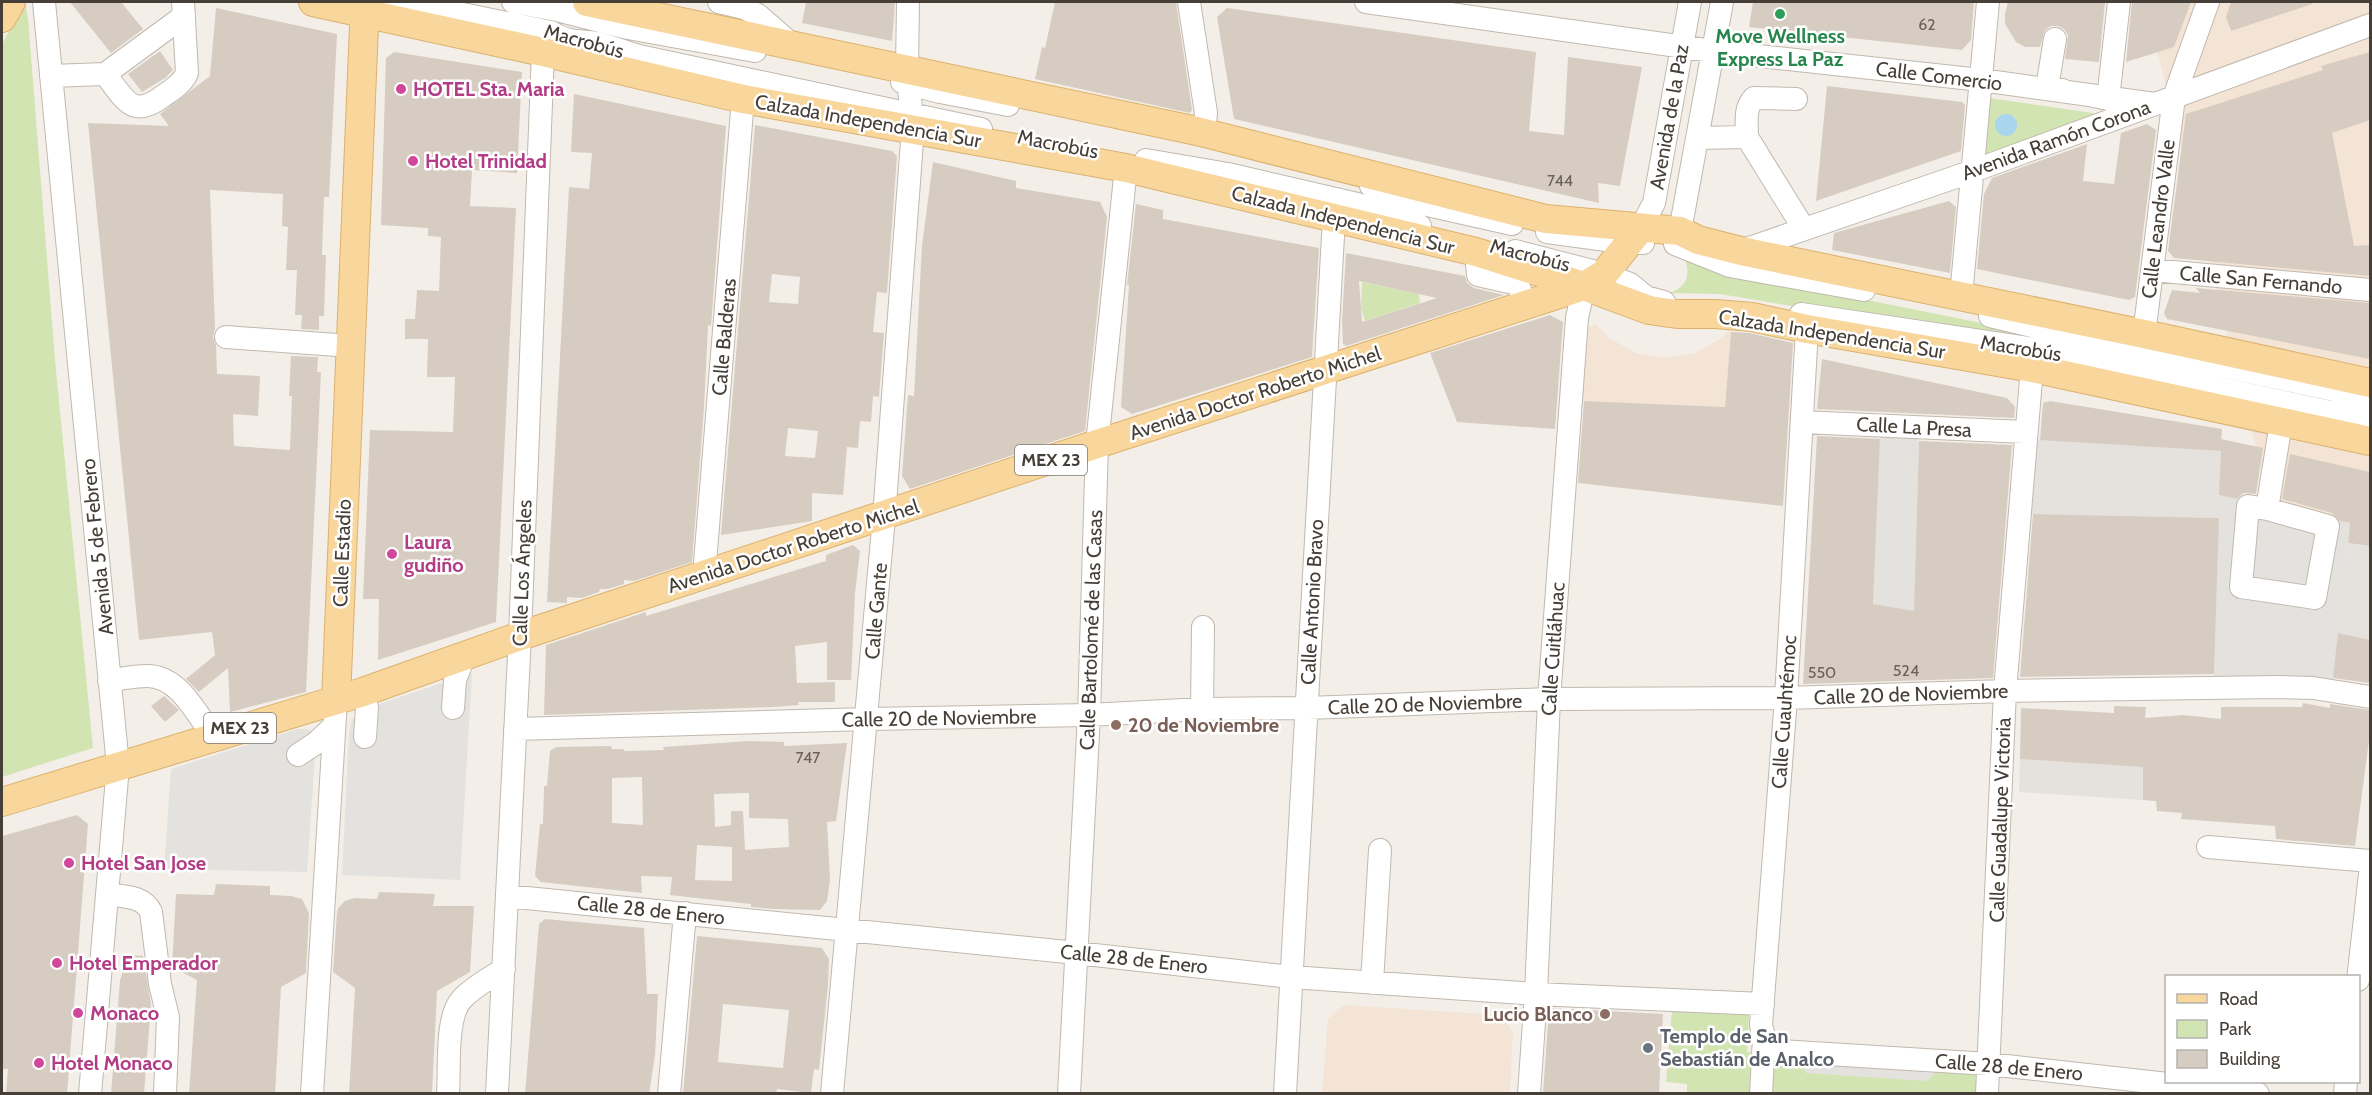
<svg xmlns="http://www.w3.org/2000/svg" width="2372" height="1095" font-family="Cabin,sans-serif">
<rect width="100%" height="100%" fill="#f3efe8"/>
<path fill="#f3e4d5" d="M2145,2H2370V520L2281,549Z
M1596,324L1609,338L1636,353L1666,358L1695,353L1722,338L1731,328L1725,407L1582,401L1586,328Z
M1344,1005L1499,1015L1513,1031L1510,1093H1322L1328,1019Z"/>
<path fill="#e5e1dd" d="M2034,439L2221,451L2219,518L2028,514Z
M2348,543L2370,546V640L2338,633Z
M2020,759L2143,767V800L2019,792Z"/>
<path fill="#d3e4b3" d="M25,2L28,18L55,360L93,748L2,777V44Z
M1989,98L2093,113L2094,120L1982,158Z
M1685,259L1723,271L2021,331L2018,344L1720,294L1669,293C1686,288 1691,275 1685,259Z
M1362,282L1419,294L1420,303L1365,321L1361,308Z
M1672,1010L1749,1015L1747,1052L1981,1071L1983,1094H1687V1084L1666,1082Z"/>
<path fill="#e4e2df" d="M1880,433L1919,435L1914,633L1873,604Z
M2219,495L2350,523L2333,684L2214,677Z
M472,673L460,880L342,875L349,732L352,719L367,708Z
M297,729H308L313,733L316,743L307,872L164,869L171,769Z
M1799,1058L1943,1066L1927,1081L1806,1073Z"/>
<path fill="#a8d6ec" d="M1995 125a11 11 0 1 1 22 0a11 11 0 1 1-22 0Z"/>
<path fill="#d7ccc1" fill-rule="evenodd" d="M70,2H121L143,29L111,53Z
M806,2H895L892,41L802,23Z
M1055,2H1176L1192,110L1190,113L1035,79L1042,47L1045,48Z
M1753,2H1974L1971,40L1962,50L1749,27Z
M2008,2H2105L2099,62L2065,59L2068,35L2064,29L2058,26H2051L2045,30L2040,47H2025L2016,42L2005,24V14Z
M2132,2H2191L2174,47L2126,62Z
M2231,2H2312V4L2231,31L2226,17Z
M216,8L337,34L329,197H324L322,255H326L324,316H319V330L301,329L302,315H295L297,270H286L288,227L282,226L283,194L210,190L215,329L213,337L216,345L217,374L260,376L258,416L233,414L234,446L290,450L292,396H289L291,356L318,357L317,372H321L306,692L230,712L228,668L199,692L186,679L215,655L212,632L139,640L88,123L169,126L160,114L210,76Z
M1227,8L1536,52L1529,131L1564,135L1568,57L1642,67L1620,186L1598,183L1599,203L1234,119L1217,17Z
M160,51L173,70L165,78L142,92L128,74Z
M394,52L522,72L517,173L472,170L470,206L516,208L496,622L378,660L379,599H363L370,430L453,432L455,377H427L428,339H405V319H415L417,290L439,291L441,237L428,236V228L381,225L386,58Z
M2370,52V120L2332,133L2354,246L2370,245V276L2174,258L2168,251L2186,114L2323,70L2321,66Z
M1827,86L1962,102L1965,105L1961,151L1816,201Z
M574,94L726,126L711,326L708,325L704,408L692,562L634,581L624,580V584L608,589H600L599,592L582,598L567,597V603L547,602L569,187L589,189L592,153L571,152Z
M2147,124L2156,130L2135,297L2129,300L1977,269L1984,194L1992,178L2087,144L2083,181L2114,184L2121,133Z
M755,125L892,151L897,156L887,293L877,292L873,332L884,333L879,397L873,396L871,422L860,421L858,448L847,447L843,495L812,493V521L721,535ZM772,274L800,277L798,304L769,302ZM788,428L818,431L815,458L785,456Z
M933,162L1016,181V188L1100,202L1107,217L1085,431L910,489L902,476L908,395L914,396L922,246Z
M1949,201L1956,207L1950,273L1832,250L1834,233Z
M1136,204L1163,210V219L1319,248L1312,357L1132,414L1121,407L1129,285H1127Z
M1346,253L1465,276L1467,283L1474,288L1504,295L1346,346L1343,344L1342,321ZM1359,281L1437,298L1362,322Z
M2196,288L2370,303V359L2167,319L2164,313L2172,290L2200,293Z
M1550,315L1563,322L1555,429L1457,422L1430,353Z
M1731,332L1750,333L1793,343L1783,506L1578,483L1584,401L1725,407Z
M1822,359L2007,398L2015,407L2014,418L1817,409Z
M2050,401L2222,429L2221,443V439L2263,448L2256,494L2243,493L2237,499L2219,495L2221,451L2040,440L2043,403Z
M1817,436L1880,439L1873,604L1914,611L1919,441L2012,445L1993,678L1803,684Z
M2290,454L2370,472V546L2348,543L2350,523L2340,521L2332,513L2282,499Z
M2033,514L2219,518L2214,674L2020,677Z
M853,545L860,551L855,593L851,680H827V642L795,646L797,683L835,682V702H798L799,705L774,707L544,715L546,645L646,612V616L826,561V555Z
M2338,633L2370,640V683L2333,678Z
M164,696L179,710L165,722L151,706Z
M2303,703L2330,708V704L2370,710V733L2355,846L2276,839L2275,826L2181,819L2182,813L2157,811L2156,801L2143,800V767L2020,759L2021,708L2114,713V706L2146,707L2145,718L2183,715L2221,719V707H2302Z
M749,741L784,742V746L847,743L836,821L827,822L830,880L827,901L820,910L772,909L751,907V904L670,895L672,877L641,876L642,893L541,882L535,876L540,824H543L544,786H547L550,751L556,747L611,746L612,749H624V751L664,750L663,747ZM642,777L643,825L612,823V778ZM749,793V818L788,819L789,847L745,850L743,811H731V825L715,827L714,794ZM697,845L732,847V881L695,880Z
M77,815L88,824L67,1094H6L8,1069H2V836Z
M216,884L270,886V895L291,896L302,899L309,913L306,973L281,987L275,1094H189L197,980L172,967L176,894L214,895Z
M379,892L435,894L433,906H474L470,972L437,991L432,1094H349L355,988L333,972L337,912L338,908L345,901L355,898L377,899Z
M545,919L644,928L647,994H658L655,1055L649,1094H525L539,924Z
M697,936L822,948L829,959L828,985L819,1070L814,1069L811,1093L777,1089L776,1094H683ZM723,1004L789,1010L783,1068L718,1062Z
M129,955L143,956L151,1004L144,1094H111L120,980Z
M1549,1008L1663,1014L1659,1094H1543Z"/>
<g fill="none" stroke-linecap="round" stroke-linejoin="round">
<g stroke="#c1b8ae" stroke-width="24">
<path id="minor" d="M44,2L118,766L90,1094
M374,2L394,6H423L551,32C568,43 579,40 597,43C611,46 625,52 639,56L981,129
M513,2L557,10L628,28L755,51
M719,2L744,8L758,15L790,43
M1189,2L1206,113L1205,122L1197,131
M1366,2L1713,51L1981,80L2155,104
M2055,39L2047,88L2062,90
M105,74L184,16
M51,76L105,74C125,99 132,120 163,96C172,90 182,84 187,73L183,2
M902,82L940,92L1008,105
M2094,96L2108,99L2119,2
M1747,137L1804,229
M1699,138L1747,137C1747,123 1744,108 1754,98L1796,99
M1146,160L1228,174L1357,204L1420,226
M1371,186L1414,202L1512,224
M1640,229L1654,203L1690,2
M1680,231L1722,2
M1547,232L1629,243H1643
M1675,244L1730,266L1864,290
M1515,251L1604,274L1630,284L1646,297L1664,302
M1741,251L1973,171L2370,25
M1476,252L1478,275L1518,284L1525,305
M2152,270L2370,290
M1961,296L1988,2
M1801,314L2041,350L2330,412L2370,427
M1990,316L2041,328L2334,390L2370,406
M2144,334L2174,97L2208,2
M226,337L351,346
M1802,422L2025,432
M2267,509L2248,506L2241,587L2315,598L2328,526L2267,509L2281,423
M704,575L743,99
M109,680C122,679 134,676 147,676C179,676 196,713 213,736
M363,692L367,708L365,737
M453,708L455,680L464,657
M1202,709L1203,627
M515,729L867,719L1089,715L1202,709L1307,708L1549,699L1786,698L2005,691L2277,687L2313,688L2370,697
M298,755L316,743L334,726
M2208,847L2370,861
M107,894C123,897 143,895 151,912L160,984L168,1017L165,1094
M507,896L1077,953L1291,977L1536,994L1763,1004
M2358,980L2370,874
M1372,983L1380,850
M1764,1037L1770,1046L1780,1051L1989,1064L2258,1094
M312,1094L336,700
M448,1094C450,1068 445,1017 462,999C473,987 490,978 504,969
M497,1094L520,636L543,52
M669,1094L685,913
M832,1094L884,517L913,128L907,69L908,2
M1069,1094L1089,715L1097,444L1126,168
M1285,1094L1334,218
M1529,1094L1536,994L1549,699L1577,318L1584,286
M1761,1094L1764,1037L1761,1025L1786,698L1807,329
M1987,1094L2005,691L2032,368
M2345,1094L2346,1082"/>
</g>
<g stroke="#dcb16d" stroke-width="30">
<path id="major" d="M313,2L543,52L743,99L1126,168L1476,252L1584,286L1649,310L1677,314H1716L1752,317L1807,329L2032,368L2370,441
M587,2L1197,131L1546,219L1680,231L1698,240L1741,251L2144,334L2370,383
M2,18L11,2
M336,700L365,2
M2,802L363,692L520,636L1097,444L1584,286L1604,274L1640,229"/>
</g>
<use href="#minor" stroke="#fff" stroke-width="22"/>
<use href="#major" stroke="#f8d69c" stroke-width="28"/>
</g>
<circle fill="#2e9e5b" stroke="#fff" stroke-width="2" cx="1780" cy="14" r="6"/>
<g fill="#d1479c" stroke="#fff" stroke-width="2">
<circle cx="401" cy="89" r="6"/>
<circle cx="413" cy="161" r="6"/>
<circle cx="392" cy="554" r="6"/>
<circle cx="69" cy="863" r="6"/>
<circle cx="57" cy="963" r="6"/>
<circle cx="78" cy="1013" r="6"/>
<circle cx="39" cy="1063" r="6"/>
</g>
<g fill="#8d6e63" stroke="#fff" stroke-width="2">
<circle cx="1116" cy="725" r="6"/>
<circle cx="1605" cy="1014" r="6"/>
</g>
<circle fill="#6b7280" stroke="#fff" stroke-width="2" cx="1648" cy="1048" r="6"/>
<g text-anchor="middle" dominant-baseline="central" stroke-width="5" stroke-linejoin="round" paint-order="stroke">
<g font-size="16" fill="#6a625a">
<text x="1927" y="24">62</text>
<text x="1560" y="180">744</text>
<text x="1906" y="670">524</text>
<text x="1822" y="672">550</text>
<text x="808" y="757">747</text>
</g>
<g fill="#fff" stroke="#7e7973" stroke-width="1.5">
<rect x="1015" y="445" width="72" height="30" rx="4.5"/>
<rect x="204" y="713" width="72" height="30" rx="4.5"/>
</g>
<g font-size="18" font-weight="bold" fill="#463f37">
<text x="1051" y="460">MEX 23</text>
<text x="240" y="728">MEX 23</text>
</g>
<g font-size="20" font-weight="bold" fill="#27864d" stroke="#fff">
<text x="1780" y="36">Move Wellness<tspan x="1780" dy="23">Express La Paz</tspan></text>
</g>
<g font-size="20" fill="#463f37" stroke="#fff">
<text transform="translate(584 41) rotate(15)">Macrobús</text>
<text transform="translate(1939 76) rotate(7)">Calle Comercio</text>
<text transform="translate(1669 117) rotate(-80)">Avenida de la Paz</text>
<text transform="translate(868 121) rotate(10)">Calzada Independencia Sur</text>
<text transform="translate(2056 140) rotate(-20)">Avenida Ramón Corona</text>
<text transform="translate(1058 144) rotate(11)">Macrobús</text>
<text transform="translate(2158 219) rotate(-83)">Calle Leandro Valle</text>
<text transform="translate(1343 220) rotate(14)">Calzada Independencia Sur</text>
<text transform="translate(1530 255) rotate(14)">Macrobús</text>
<text transform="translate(2261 280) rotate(5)">Calle San Fernando</text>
<text transform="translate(1832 334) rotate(9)">Calzada Independencia Sur</text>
<text transform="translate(724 337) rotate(-85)">Calle Balderas</text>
<text transform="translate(2021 348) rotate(9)">Macrobús</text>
<text transform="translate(1255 393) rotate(-18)">Avenida Doctor Roberto Michel</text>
<text transform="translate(1914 427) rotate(3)">Calle La Presa</text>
<text transform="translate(793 546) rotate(-18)">Avenida Doctor Roberto Michel</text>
<text transform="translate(97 547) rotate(-96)">Avenida 5 de Febrero</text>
<text transform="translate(342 553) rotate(-88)">Calle Estadio</text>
<text transform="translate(522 573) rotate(-88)">Calle Los Ángeles</text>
<text transform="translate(1312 602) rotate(-87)">Calle Antonio Bravo</text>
<text transform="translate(876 611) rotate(-85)">Calle Gante</text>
<text transform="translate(1091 630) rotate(-88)">Calle Bartolomé de las Casas</text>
<text transform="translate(1553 649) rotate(-86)">Calle Cuitláhuac</text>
<text transform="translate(1911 694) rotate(-2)">Calle 20 de Noviembre</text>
<text transform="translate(1425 704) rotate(-2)">Calle 20 de Noviembre</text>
<text transform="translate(1784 712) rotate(-86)">Calle Cuauhtémoc</text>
<text transform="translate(939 718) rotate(-1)">Calle 20 de Noviembre</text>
<text transform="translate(2000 820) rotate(-88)">Calle Guadalupe Victoria</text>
<text transform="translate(651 910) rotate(6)">Calle 28 de Enero</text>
<text transform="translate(1134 959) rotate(6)">Calle 28 de Enero</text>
<text transform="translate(2009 1067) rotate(5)">Calle 28 de Enero</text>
</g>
<g font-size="20" font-weight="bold" fill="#b23c85" stroke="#fff" text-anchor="start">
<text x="413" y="89">HOTEL Sta. Maria</text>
<text x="425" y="161">Hotel Trinidad</text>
<text x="404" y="542">Laura<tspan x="404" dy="23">gudiño</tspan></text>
<text x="81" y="863">Hotel San Jose</text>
<text x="69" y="963">Hotel Emperador</text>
<text x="90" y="1013">Monaco</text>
<text x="51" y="1063">Hotel Monaco</text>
</g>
<g font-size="20" font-weight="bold" fill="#785e54" stroke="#fff" text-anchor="start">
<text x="1128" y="725">20 de Noviembre</text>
<text x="1593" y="1014" text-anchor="end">Lucio Blanco</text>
</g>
<g font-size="20" font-weight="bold" fill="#5b616d" stroke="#fff" text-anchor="start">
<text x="1660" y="1036">Templo de San<tspan x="1660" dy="23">Sebastián de Analco</tspan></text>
</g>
</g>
<rect width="2372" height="1095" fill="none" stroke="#463f37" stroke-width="6"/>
<rect x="2165" y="975" width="195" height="108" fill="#ffffff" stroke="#b5b2af" stroke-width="1.5"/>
<rect x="2177" y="994" width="30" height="9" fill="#f8d69c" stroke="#b5b2af" stroke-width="1.5"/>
<text x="2219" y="1005" font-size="18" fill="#463f37">Road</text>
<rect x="2177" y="1020" width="30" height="18" fill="#d3e4b3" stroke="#b5b2af" stroke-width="1.5"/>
<text x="2219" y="1035" font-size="18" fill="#463f37">Park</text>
<rect x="2177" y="1050" width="30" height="18" fill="#d7ccc1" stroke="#b5b2af" stroke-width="1.5"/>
<text x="2219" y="1065" font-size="18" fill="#463f37">Building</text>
</svg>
